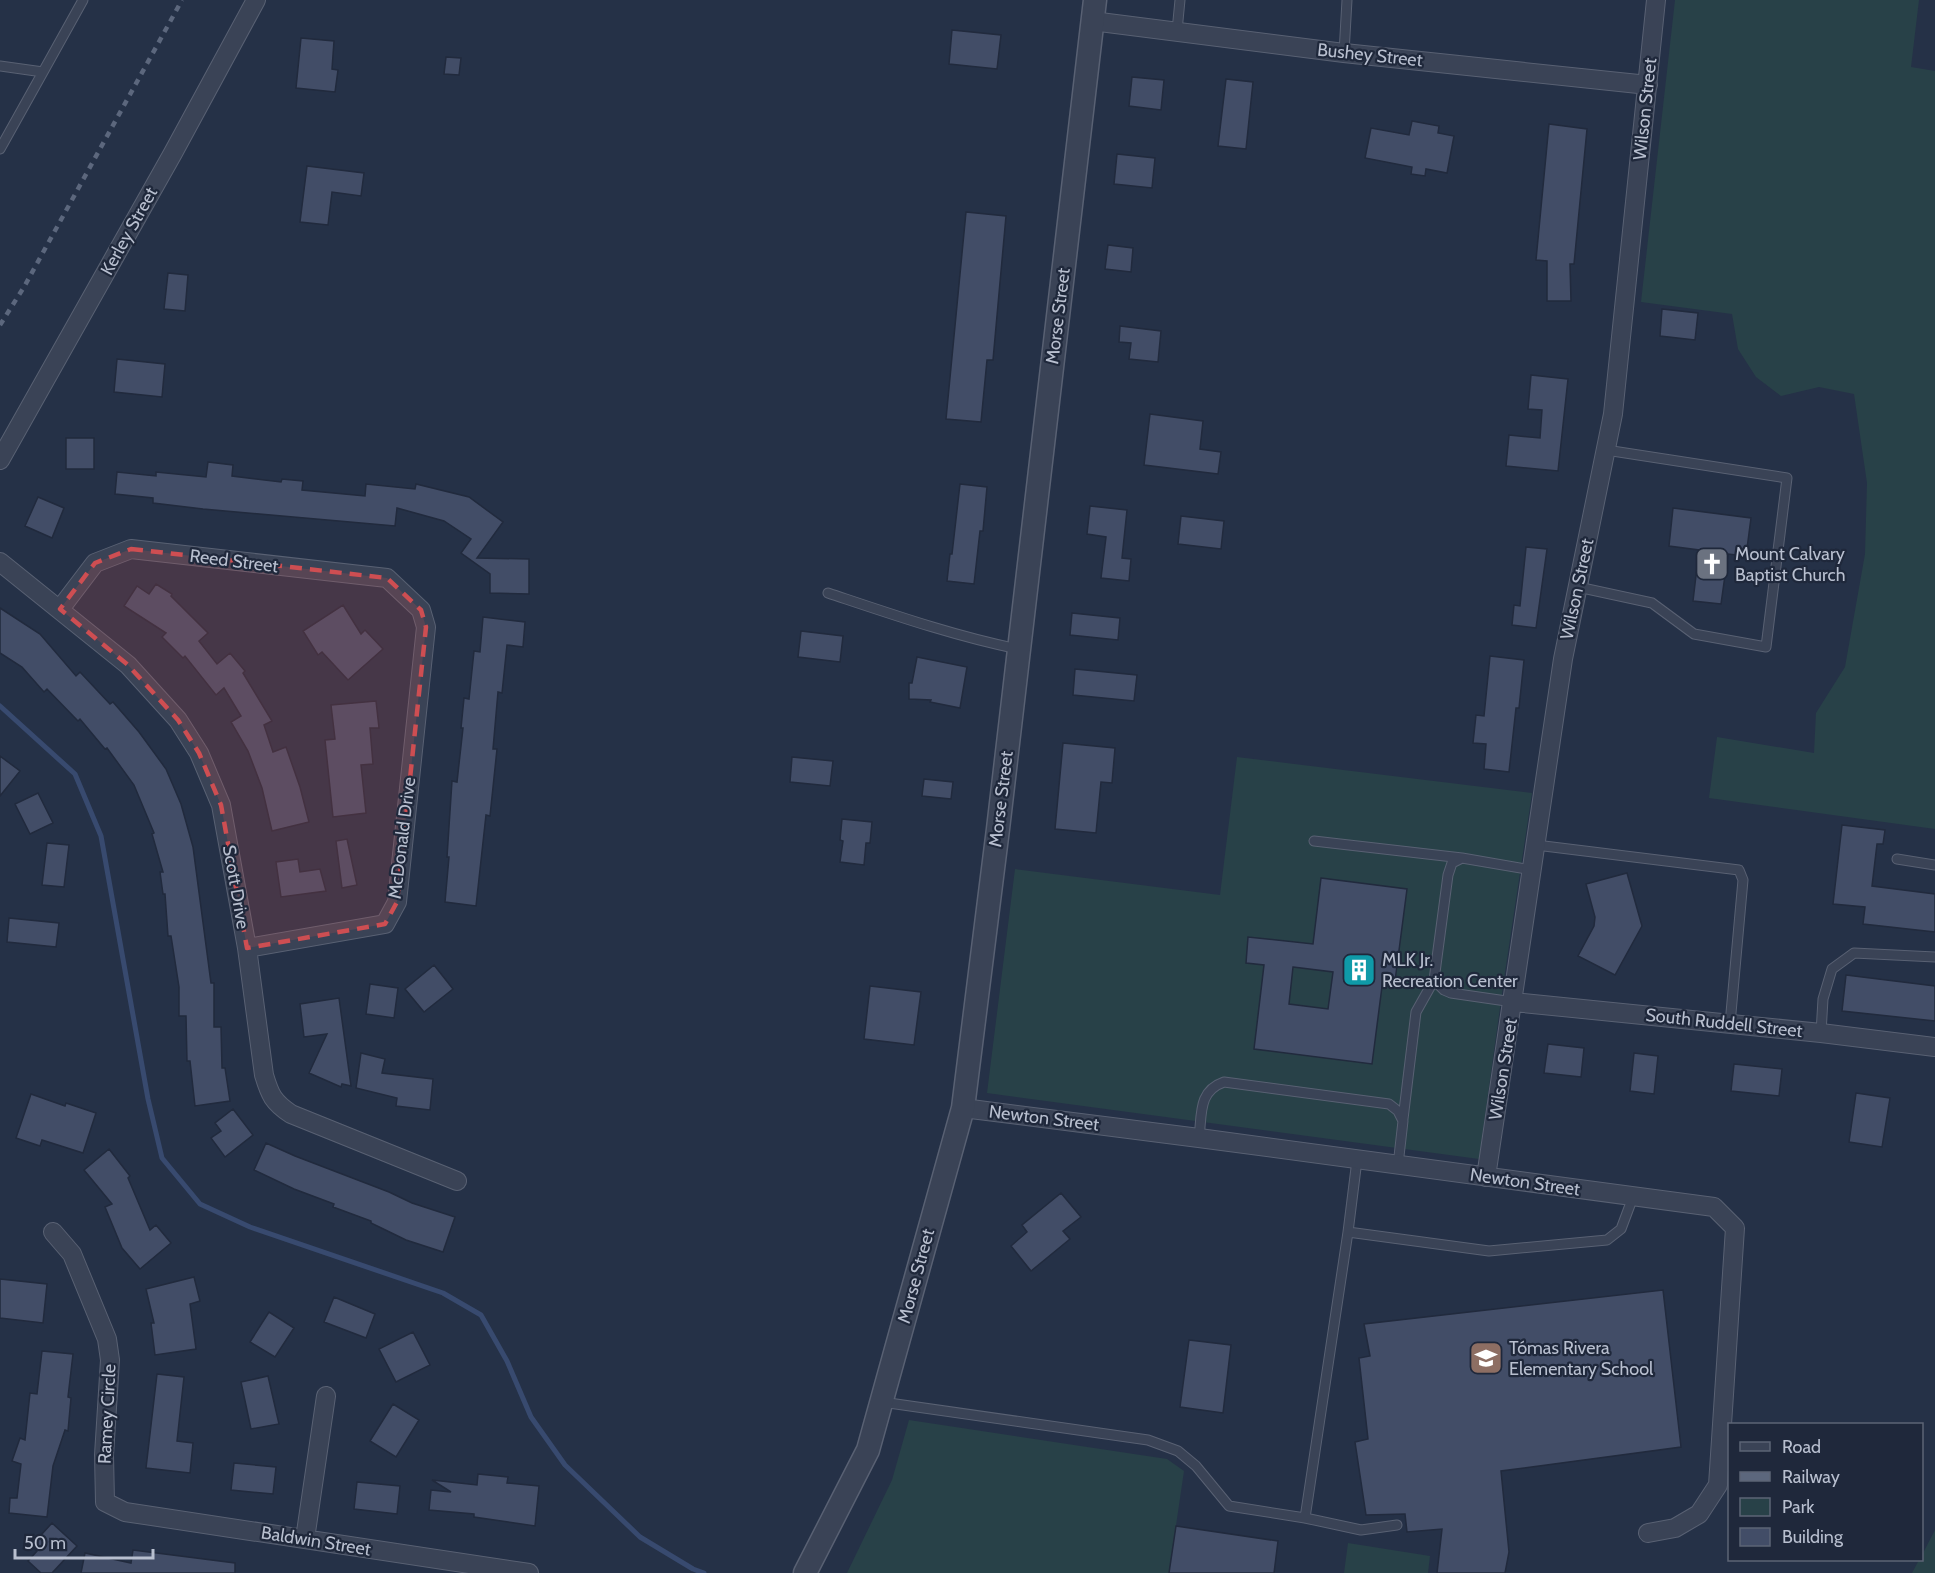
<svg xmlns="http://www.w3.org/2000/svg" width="1935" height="1573" font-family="Cabin,sans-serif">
<rect width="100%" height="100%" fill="#253147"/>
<path fill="#284148" d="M1675,0H1919L1911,67L1935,71V829L1709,798L1717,737L1814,753L1816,713L1845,667L1865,554L1867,483L1854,394L1819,387L1781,396L1756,377L1738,349L1732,314L1641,302Z
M1237,757L1532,793L1504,979L1479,1159L987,1093L1015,869L1220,895Z
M909,1420L1167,1459L1184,1471L1169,1573H847L892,1480Z
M1935,1530V1573H1912L1919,1560H1922V1555Z
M1348,1543L1430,1556L1428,1573H1344Z"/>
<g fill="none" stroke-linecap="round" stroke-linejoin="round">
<path stroke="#384a6f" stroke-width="5" d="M0,706L75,774L101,836L148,1099L162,1158L200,1204L250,1227L443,1293L481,1315L507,1361L531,1417L565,1465L640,1537L693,1569L704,1573"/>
</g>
<path fill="#424d67" stroke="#212a3d" stroke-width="1.5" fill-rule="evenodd" d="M952,30L1001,35L997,69L949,64Z
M301,38L334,41L332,69L338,70L335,92L296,88Z
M446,57L461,58L459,75L444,74Z
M1132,77L1164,80L1161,110L1129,106Z
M1226,79L1253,82L1246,149L1218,146Z
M1412,121L1439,126L1438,133L1454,136L1447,173L1426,169L1425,176L1411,174L1412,167L1365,158L1371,128L1409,135Z
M1549,124L1587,129L1574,264H1570L1571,301H1547V261L1536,260Z
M1117,154L1155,158L1152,188L1114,184Z
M307,166L364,173L361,196L332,192L328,225L300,222Z
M966,212L1006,216L993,360H987L981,422L946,419Z
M1108,245L1133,248L1131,272L1105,269Z
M168,273L188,275L185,311L164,309Z
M1662,309L1698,313L1695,340L1660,336Z
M1120,326L1161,331L1158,362L1129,359L1131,343L1119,342Z
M117,359L165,364L162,397L114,392Z
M1531,375L1568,379L1558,471L1506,466L1509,435L1540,438L1542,410L1528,409Z
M1150,414L1203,421L1200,449L1221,452L1218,474L1144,465Z
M66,438H94V469H66Z
M208,462L233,465L232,476L281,482L282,479L303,481L302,490L365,496L366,484L415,489L416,484L469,497L503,522L477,558L529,559V594L490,593V574L461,553L471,539L444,521L397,508L395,526L203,509L153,503V498L115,494L117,472L156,476V472L206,477Z
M960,484L987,487L983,531H980L974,584L947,581L950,554H952Z
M38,497L64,508L52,538L25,526Z
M1090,506L1127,510L1122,558L1131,559L1129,581L1101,578L1106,537L1087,534Z
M1673,508L1751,518L1746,556L1728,554L1721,604L1693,601L1699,550L1669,546Z
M1181,516L1224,521L1221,549L1178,544Z
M1526,547L1547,549L1536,628L1512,625L1514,605L1520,606Z
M156,584L172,594L171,596L208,633L199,641L217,664L230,653L245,671L243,673L272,721L264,725L273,752L286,747L300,787L309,822L272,831L262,788L248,751L231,722L241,716L224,688L216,695L185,656L183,658L162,637L166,633L124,606L137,586L149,594Z
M343,605L361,634L365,630L383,649L348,680L322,652L318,655L303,631Z
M0,608L40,634L76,676L80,672L110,704L113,702L139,732L166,769L181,804L193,847L211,983H214V1027H221L222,1068H225L230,1101L195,1106L190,1061H187L186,1016H179V987L171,936H168L165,894H163L160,872H163L152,834L154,833L134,785L107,748L105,749L80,719L78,721L47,689L44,692L22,667L0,653Z
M1072,613L1120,618L1118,640L1070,635Z
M483,617L525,622L523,647L507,645L502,693L498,692L493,749H497L490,816L486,815L476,906L445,902L449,857H447L452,781L457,782L463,728H461L464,698L469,699L474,651L480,652Z
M801,631L843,636L840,662L798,657Z
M1490,656L1524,660L1519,708H1516L1509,772L1484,769L1486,744L1473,743L1476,715L1484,716Z
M917,657L967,667L960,708L930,702L931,700L909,699V683H912Z
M1075,669L1137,675L1134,701L1073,695Z
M376,701L379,728H370L373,764L361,765L366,813L333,817L325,740L335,739L331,705Z
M1063,743L1115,748L1112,783L1101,782L1096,833L1055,829Z
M0,756L20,771L0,796Z
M792,757L833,761L830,786L790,782Z
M924,779L953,782L951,799L922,796Z
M38,793L53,823L30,834L15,804Z
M842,819L872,822L870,843H866L864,865L840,862L843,841L840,840Z
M1842,825L1885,830L1883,844H1877L1872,886L1935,894V932L1863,924L1865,907L1833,904Z
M347,839L357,885L342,888L336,841Z
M47,843L69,845L64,887L42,885Z
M298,859L300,872L320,869L326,891L281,897L276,862Z
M1627,873L1642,926L1615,975L1578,956L1594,926L1595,917L1586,884Z
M1321,878L1407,889L1395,981L1383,979L1372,1064L1254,1049L1264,965L1246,963L1248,937L1313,944ZM1293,967L1333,972L1328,1009L1289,1004Z
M9,918L59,923L56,947L7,942Z
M434,965L453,989L424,1012L405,989Z
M1846,975L1935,986V1021L1842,1011Z
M370,984L398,988L394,1018L366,1014Z
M870,986L921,992L914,1045L864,1039Z
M339,998L351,1086L342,1084L341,1087L309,1073L327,1034L304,1037L300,1004Z
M1548,1044L1584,1048L1581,1077L1544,1073Z
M361,1053L385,1059L382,1073L433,1079L430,1110L396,1106L397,1098L356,1088Z
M1634,1053L1658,1056L1654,1094L1630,1091Z
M1734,1064L1782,1069L1779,1096L1731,1091Z
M1856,1093L1890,1098L1882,1147L1849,1142Z
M31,1094L65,1106L66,1103L96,1113L83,1153L42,1140L40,1146L16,1138Z
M233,1109L253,1135L225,1157L211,1138L221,1131L215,1123Z
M266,1143L295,1156L389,1192L412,1203L455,1217L443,1252L406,1240L371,1223V1221L333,1207L334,1204L294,1189L254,1170Z
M109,1149L130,1176L128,1178L150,1230L156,1225L171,1243L140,1269L122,1248L105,1207L112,1204L84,1170Z
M1061,1193L1081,1217L1063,1231L1070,1239L1031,1271L1011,1246L1027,1232L1022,1225Z
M194,1277L200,1301L190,1304L196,1349L155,1355L151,1323H154L146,1289Z
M0,1279L47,1284L43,1323L0,1318Z
M1663,1290L1681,1447L1501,1471L1509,1552L1505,1573H1437L1442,1529L1407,1532L1405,1514L1366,1515L1355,1442L1368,1439L1359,1358L1370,1356L1364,1324Z
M334,1297L375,1314L366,1338L324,1322Z
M269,1312L294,1328L275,1357L250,1342Z
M413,1332L430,1365L396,1382L379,1349Z
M1189,1340L1231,1345L1223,1413L1180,1407Z
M42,1351L73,1354L68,1397L71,1398L68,1431L65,1430L53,1466L47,1517L9,1513L10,1498H17L21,1464L12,1461L20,1438L25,1440L30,1393L37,1394Z
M157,1374L184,1377L177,1441L193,1443L190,1473L146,1468Z
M268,1376L279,1424L251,1429L241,1382Z
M393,1404L419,1420L396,1457L370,1441Z
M234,1463L276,1467L273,1494L231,1490Z
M478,1474L508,1477L507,1483L539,1486L535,1526L474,1517V1514L429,1510L431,1490L451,1492L432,1480L477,1485Z
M357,1482L400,1486L397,1514L354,1509Z
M52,1523L77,1546L52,1573H41L28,1561L37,1551L31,1546Z
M1176,1526L1278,1541L1274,1573H1169Z
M133,1550L235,1563V1573H81L85,1553L131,1563Z"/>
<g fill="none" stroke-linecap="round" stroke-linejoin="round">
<g stroke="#596173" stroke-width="11">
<path id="service" d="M1177,31L1180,0
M1344,53L1347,0
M0,66L43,72L0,149
M43,72L83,0
M1578,587L1652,603L1694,634L1766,647L1787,478L1606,450
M828,593C891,614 954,636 1018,649
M1314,841L1462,858
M1536,845L1739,870L1743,880L1730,1024
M1897,859L1935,865
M1513,1002L1451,993L1444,990L1434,980L1448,875L1452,863L1462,858L1532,870
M1821,1033L1823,999L1832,969L1854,953L1935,957
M1403,1119L1416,1012L1434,980
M1199,1138C1202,1114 1198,1091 1224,1082L1389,1104L1398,1111L1403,1121L1398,1165
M1357,1160L1348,1232L1489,1251L1607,1240L1621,1229L1633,1197
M882,1402L1148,1440L1178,1451L1196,1466L1229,1506L1305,1518L1348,1232
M1305,1518L1361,1530L1397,1525"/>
</g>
<g stroke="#596173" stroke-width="20">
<path id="minor" d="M1092,21L1344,53L1648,85
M0,460L173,153L256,0
M0,562L128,665L178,720L199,753L221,805L247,948L264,1075C270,1095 273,1102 291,1114L457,1181
M60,609L95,563L131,549L387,578L421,610L426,627L397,902L385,924L247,948
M1513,1002L1821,1033L1935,1047
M963,1108L1199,1138L1714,1207L1735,1228L1718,1485L1699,1514L1675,1528L1648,1533
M1486,1177L1563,659L1613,414L1656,0
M53,1232L72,1254L107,1339L110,1360L104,1455L105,1502L125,1512L529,1573
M305,1539L326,1396"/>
</g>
<g stroke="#596173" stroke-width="25">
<path id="tertiary" d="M805,1573L868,1450L963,1108L998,829L1095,0"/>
</g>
<use href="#service" stroke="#3a4356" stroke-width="9"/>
<use href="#minor" stroke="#3a4356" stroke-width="18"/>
<use href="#tertiary" stroke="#3a4356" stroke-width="22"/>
<path stroke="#5c677d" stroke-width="4.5" stroke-dasharray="6 6" stroke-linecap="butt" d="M0,325L24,287L182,0"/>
</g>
<path fill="#ce4e52" fill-opacity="0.2" stroke="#ce4e52" stroke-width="4.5" stroke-dasharray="12 8" stroke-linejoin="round" d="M131,549L387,578L421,610L426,627L397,902L385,924L247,948L221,805L199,753L178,720L128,665L60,609L95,563Z"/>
<defs>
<g id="church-square" transform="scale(1.725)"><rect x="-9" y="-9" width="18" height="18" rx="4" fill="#6b7280" stroke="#1f283b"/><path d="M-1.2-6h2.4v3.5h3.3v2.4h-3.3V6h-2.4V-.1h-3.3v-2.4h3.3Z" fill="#fff"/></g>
<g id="building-square" transform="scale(1.725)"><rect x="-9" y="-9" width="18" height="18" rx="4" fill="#0f9aa8" stroke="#1f283b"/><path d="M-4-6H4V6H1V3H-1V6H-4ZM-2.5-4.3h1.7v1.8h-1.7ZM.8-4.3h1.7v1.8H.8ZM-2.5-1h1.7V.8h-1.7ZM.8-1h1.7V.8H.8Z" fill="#fff"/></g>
<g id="school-square" transform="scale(1.725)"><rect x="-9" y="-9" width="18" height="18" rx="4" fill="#8d6e63" stroke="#1f283b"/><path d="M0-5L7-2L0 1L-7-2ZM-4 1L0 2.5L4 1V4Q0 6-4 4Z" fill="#fff"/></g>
</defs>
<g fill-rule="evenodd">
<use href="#church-square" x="1712" y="564"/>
<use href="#building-square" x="1359" y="970"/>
<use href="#school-square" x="1486" y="1358"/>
</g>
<g text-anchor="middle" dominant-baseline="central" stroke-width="4.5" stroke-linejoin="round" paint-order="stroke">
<g font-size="18" fill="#b8bfcf" stroke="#1f283b">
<text transform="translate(1370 55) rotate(6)">Bushey Street</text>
<text transform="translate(1645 109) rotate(-84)">Wilson Street</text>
<text transform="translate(129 231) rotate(-61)">Kerley Street</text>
<text transform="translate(1058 316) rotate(-83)">Morse Street</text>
<text transform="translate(234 561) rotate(7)">Reed Street</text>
<text transform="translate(1577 589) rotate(-78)">Wilson Street</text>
<text transform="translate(1001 799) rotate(-83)">Morse Street</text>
<text transform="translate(402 838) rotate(-83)">McDonald Drive</text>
<text transform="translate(236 887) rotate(80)">Scott Drive</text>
<text transform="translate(1724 1023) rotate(6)">South Ruddell Street</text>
<text transform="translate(1503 1069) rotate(-81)">Wilson Street</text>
<text transform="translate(1044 1118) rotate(7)">Newton Street</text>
<text transform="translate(1525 1182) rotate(8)">Newton Street</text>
<text transform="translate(916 1276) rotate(-75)">Morse Street</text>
<text transform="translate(107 1414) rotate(-87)">Ramey Circle</text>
<text transform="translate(316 1541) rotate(9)">Baldwin Street</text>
</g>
<g font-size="18" fill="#b8bfcf" stroke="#1f283b" text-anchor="start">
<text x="1735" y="554">Mount Calvary<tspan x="1735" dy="21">Baptist Church</tspan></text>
<text x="1382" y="960">MLK Jr.<tspan x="1382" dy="21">Recreation Center</tspan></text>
<text x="1509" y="1348">Tómas Rivera<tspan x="1509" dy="21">Elementary School</tspan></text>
</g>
</g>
<rect x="1728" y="1423" width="195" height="138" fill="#1f283b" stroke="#5c6476" stroke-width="1.5"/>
<rect x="1740" y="1442" width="30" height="9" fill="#3a4356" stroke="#5c6476" stroke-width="1.5"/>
<text x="1782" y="1453" font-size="18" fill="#b8bfcf">Road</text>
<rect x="1740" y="1472" width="30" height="9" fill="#5c677d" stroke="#5c6476" stroke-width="1.5"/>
<text x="1782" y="1483" font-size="18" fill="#b8bfcf">Railway</text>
<rect x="1740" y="1498" width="30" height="18" fill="#284148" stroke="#5c6476" stroke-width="1.5"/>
<text x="1782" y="1513" font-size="18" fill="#b8bfcf">Park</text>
<rect x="1740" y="1528" width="30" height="18" fill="#424d67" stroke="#5c6476" stroke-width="1.5"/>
<text x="1782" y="1543" font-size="18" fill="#b8bfcf">Building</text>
<path d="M15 1549v9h138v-9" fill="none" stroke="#b8bfcf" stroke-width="3"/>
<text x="24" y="1549" font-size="18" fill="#b8bfcf" stroke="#1f283b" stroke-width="4.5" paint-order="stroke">50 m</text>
</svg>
